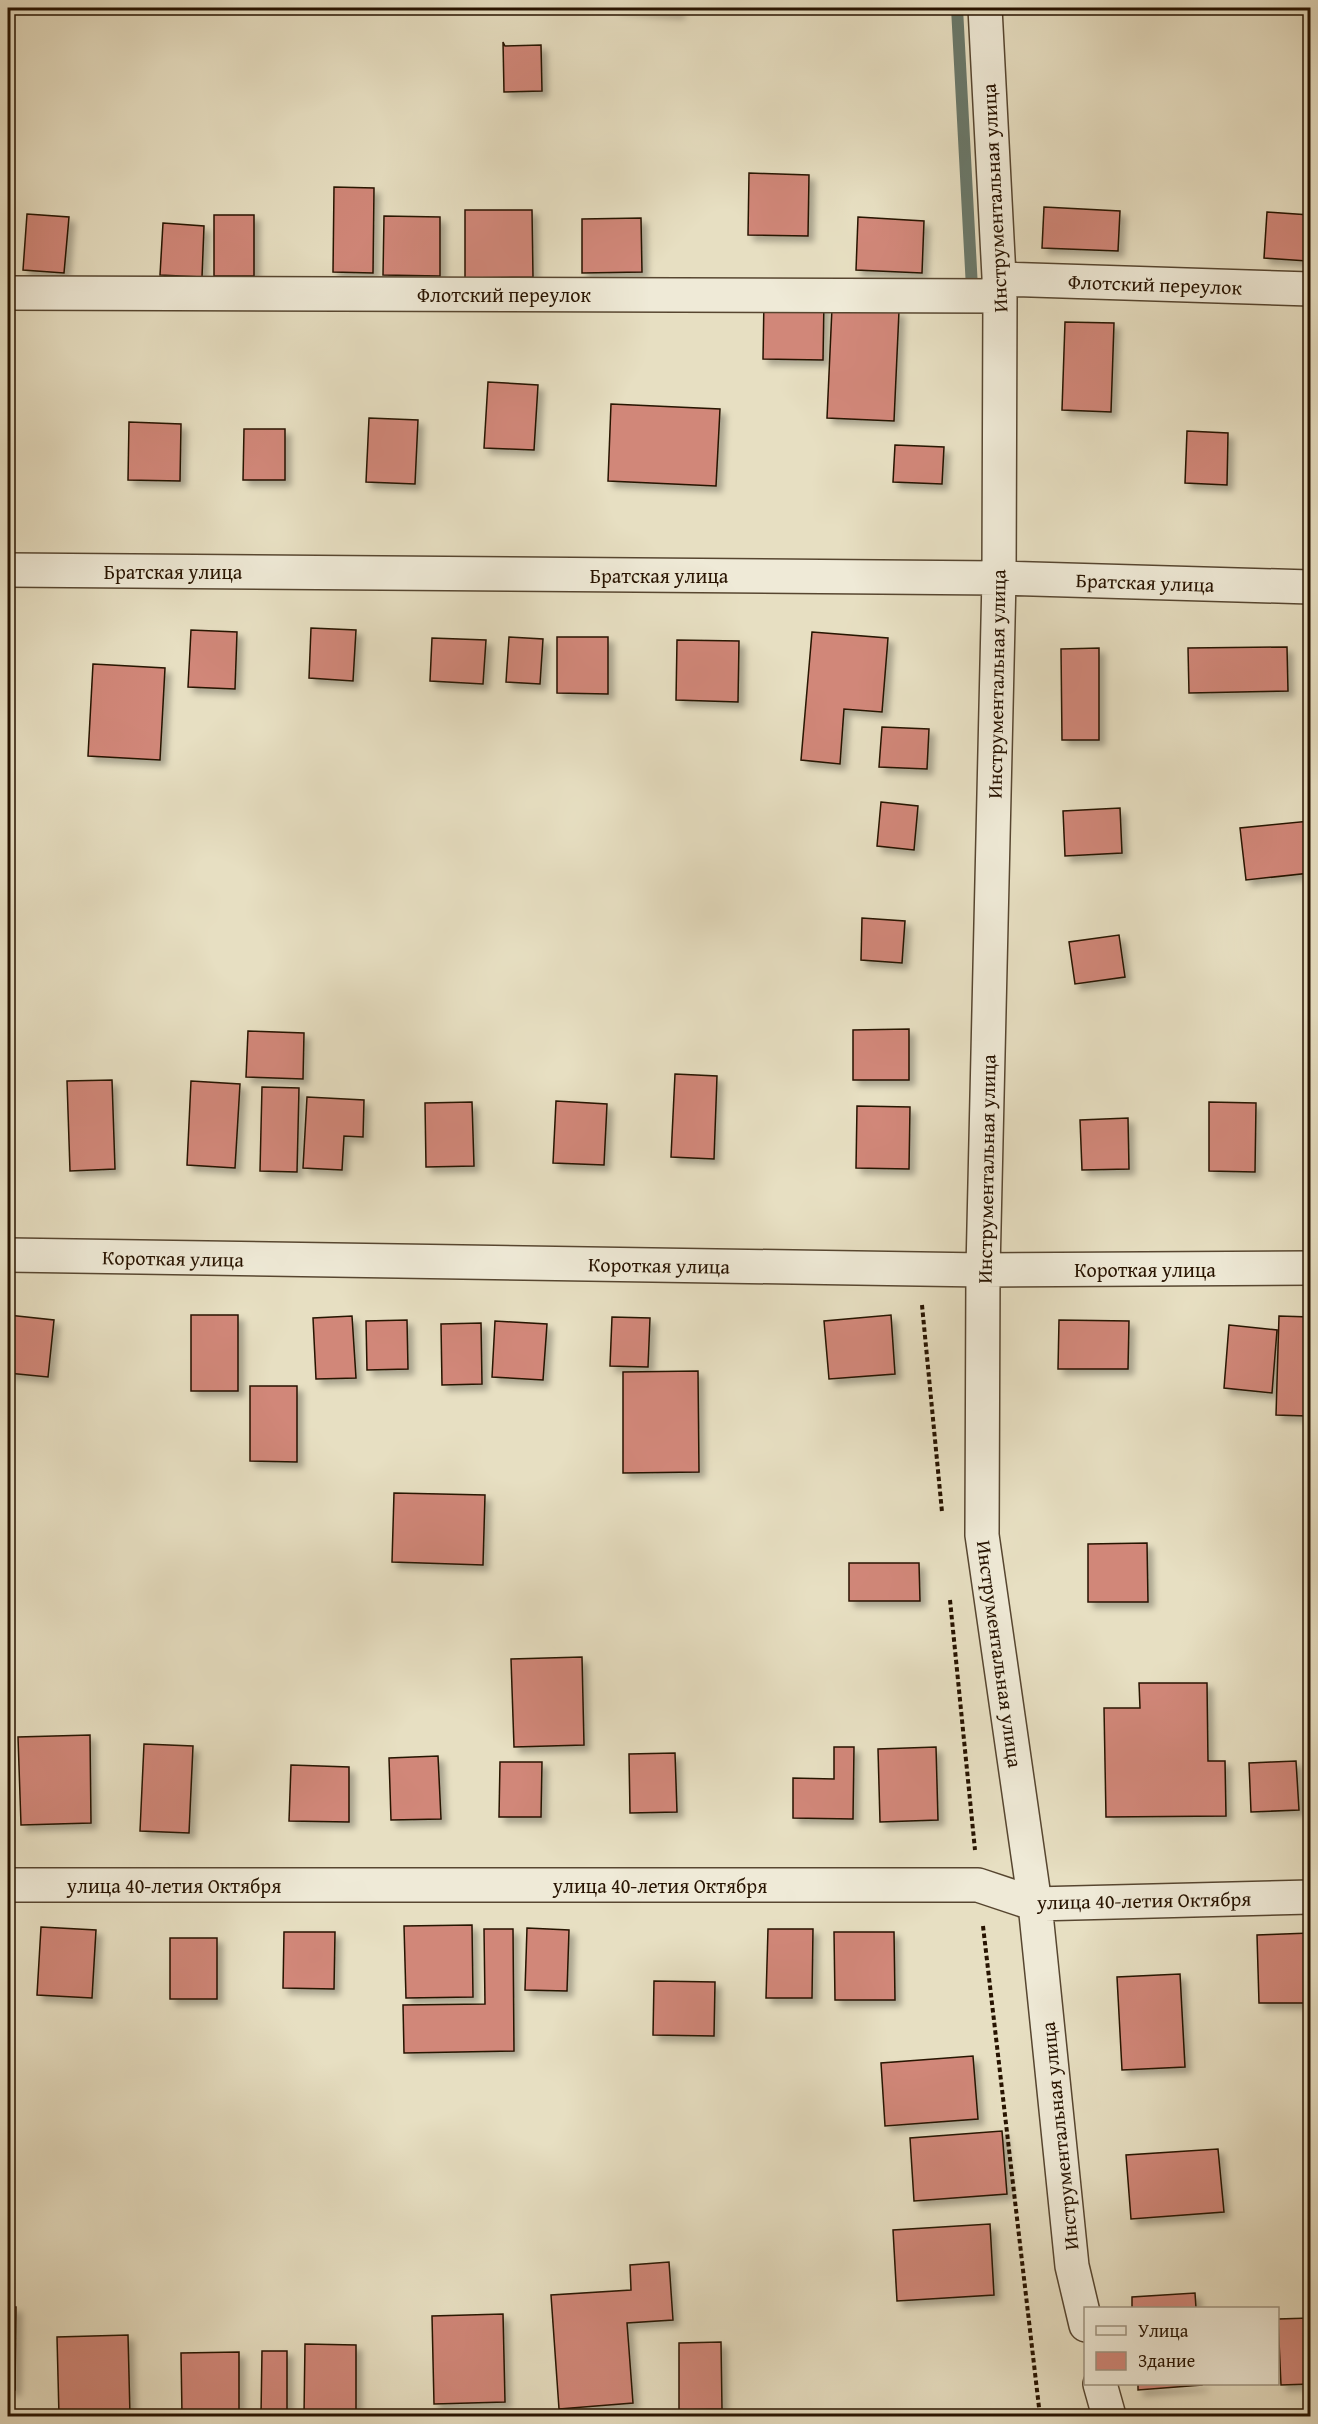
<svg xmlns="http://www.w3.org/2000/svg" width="1318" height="2424" font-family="'Gentium Book Plus',serif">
<defs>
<filter id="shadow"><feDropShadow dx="5.5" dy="5.5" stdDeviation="3" flood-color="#0004"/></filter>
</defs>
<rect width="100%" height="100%" fill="#e7dfc2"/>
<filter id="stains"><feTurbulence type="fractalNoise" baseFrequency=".00333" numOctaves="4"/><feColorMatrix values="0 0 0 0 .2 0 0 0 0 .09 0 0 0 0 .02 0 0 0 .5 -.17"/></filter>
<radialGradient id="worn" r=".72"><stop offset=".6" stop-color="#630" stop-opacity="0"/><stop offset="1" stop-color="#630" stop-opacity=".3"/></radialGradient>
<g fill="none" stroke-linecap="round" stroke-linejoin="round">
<path stroke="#6a796b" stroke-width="12" d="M957,8L972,288"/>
</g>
<path fill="#d18779" stroke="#271300" stroke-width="1.5" filter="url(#shadow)" d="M614,8H679V13Z
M503,42L505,46L541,45L542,91L504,92Z
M749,173L809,175L808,236L748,235Z
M334,187L374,188L373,273L333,272Z
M1044,207L1120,211L1118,251L1042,248Z
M465,210H532L533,277L465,278Z
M1267,212L1310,215L1307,261L1264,258Z
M27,214L69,217L64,273L23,270Z
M214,215H254V276H214Z
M384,216L440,217V276L383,275Z
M858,217L924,221L922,273L856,270Z
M641,218L642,272L582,273V219Z
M163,223L204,226L202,277L160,275Z
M764,298L824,299L823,360L763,359Z
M832,308L899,311L894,421L827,418Z
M1065,322L1114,323L1111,412L1062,410Z
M488,382L538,385L534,450L484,448Z
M611,404L720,409L716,486L608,481Z
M369,418L418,420L415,484L366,482Z
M129,422L181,424L180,481L128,480Z
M244,429H285V480H243Z
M1187,431L1228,433L1227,485L1185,483Z
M895,445L944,447L942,484L893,482Z
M311,628L356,630L353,681L309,678Z
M191,630L237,632L235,689L188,687Z
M812,632L888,638L882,712L844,709L840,764L801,760Z
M509,637L543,639L540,684L506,682Z
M557,637H608V694L557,693Z
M432,638L486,640L483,684L430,681Z
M677,640L739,641L738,702L676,700Z
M1287,647L1288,691L1189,693L1188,648Z
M1099,648V740H1062L1061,649Z
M93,664L165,668L160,760L88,756Z
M882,727L929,729L927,769L879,767Z
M881,802L918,806L914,850L877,846Z
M1120,808L1122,853L1065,856L1063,811Z
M1310,821V873L1246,880L1240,828Z
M862,918L905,921L902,963L861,960Z
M1119,935L1125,977L1075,984L1069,942Z
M909,1029V1080H853V1030Z
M248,1031L304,1033L303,1079L246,1077Z
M675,1074L717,1076L714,1159L671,1157Z
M112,1080L115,1169L70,1171L67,1081Z
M191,1081L240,1084L235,1168L187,1165Z
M262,1087L299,1088L297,1172L260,1171Z
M307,1097L364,1100L363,1137L344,1136L342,1170L303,1168Z
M556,1101L607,1104L604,1165L553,1163Z
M472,1102L474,1166L426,1167L425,1103Z
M1209,1102L1256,1103L1255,1172L1209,1171Z
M857,1106L910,1107L909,1169L856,1168Z
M1128,1118L1129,1169L1082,1170L1080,1120Z
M8,1315L54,1320L48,1377L8,1373Z
M191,1315H238V1391H191Z
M891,1315L895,1374L829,1379L824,1321Z
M352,1316L356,1378L316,1379L313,1318Z
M1279,1316L1310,1317V1450H1307V1416L1276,1415Z
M612,1317L650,1318L648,1367L610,1366Z
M407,1320L408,1369L367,1370L366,1321Z
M1059,1320L1129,1321L1128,1369H1058Z
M495,1321L547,1324L543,1380L492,1377Z
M481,1323L482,1384L442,1385L441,1324Z
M1229,1325L1277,1330L1272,1393L1224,1388Z
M698,1371L699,1472L623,1473V1372Z
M250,1386H297V1462L250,1461Z
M394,1493L485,1495L483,1565L392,1562Z
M1147,1543L1148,1602H1088V1544Z
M849,1563H919L920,1601H849Z
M582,1657L584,1745L514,1747L511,1659Z
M1139,1683H1207L1208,1761H1225L1226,1816L1106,1817L1104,1708H1140Z
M90,1735L91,1823L21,1825L18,1737Z
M144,1744L193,1746L189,1833L140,1831Z
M834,1747H854L853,1819L793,1818V1778L834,1779Z
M936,1747L938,1820L880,1822L878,1749Z
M675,1753L677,1812L630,1813L629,1754Z
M438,1756L441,1819L391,1820L389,1758Z
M1296,1761L1299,1810L1251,1812L1249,1763Z
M500,1762H542L541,1817H499Z
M291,1765L349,1767V1822L289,1821Z
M472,1925L473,1997L406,1998L404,1926Z
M41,1927L96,1930L92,1998L37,1995Z
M527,1928L569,1930L567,1991L525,1990Z
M484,1929H513L514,2051L404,2053L403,2005L485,2004Z
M768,1929H813L812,1998H766Z
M284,1932H335L334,1989L283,1988Z
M834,1932H894L895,2000H835Z
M1310,1933V2003H1259L1257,1935Z
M170,1938H217V1999H170Z
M1180,1974L1185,2067L1122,2070L1117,1977Z
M654,1981L715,1982L714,2036L653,2035Z
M973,2056L978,2119L885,2126L881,2063Z
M1002,2131L1007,2194L914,2201L910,2138Z
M1218,2149L1224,2212L1131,2219L1126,2155Z
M990,2224L994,2295L897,2301L893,2230Z
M669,2262L673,2320L627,2323L633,2403L559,2409L551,2295L631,2290L630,2265Z
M1195,2293L1196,2308H1132V2297Z
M8,2307H16L15,2390L8,2389Z
M503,2314L505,2402L434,2404L432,2316Z
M1310,2318V2384L1281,2385L1278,2319Z
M128,2335L130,2416H59L57,2337Z
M721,2342L722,2409L679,2410V2343Z
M305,2344L356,2345V2415H304Z
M262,2351H287V2416L261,2415Z
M239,2352V2414L182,2415L181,2353Z
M1138,2384H1202V2385L1138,2390Z"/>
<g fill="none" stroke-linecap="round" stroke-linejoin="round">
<g stroke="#574630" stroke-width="36">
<path id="minor" d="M985,8L1000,296L999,578L983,1270L982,1535L1035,1904L1072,2266L1086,2325
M999,279L1310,289
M8,293L1000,296
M8,570L999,578L1310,587
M8,1255L983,1270L1310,1268
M8,1885H978L1035,1904L1310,1897
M1100,2384L1109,2416"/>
</g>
<path stroke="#271300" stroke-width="4" stroke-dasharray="4.5 3" stroke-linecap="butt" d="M922,1305L942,1512
M950,1600L975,1850
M983,1926L1040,2416"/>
<use href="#minor" stroke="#efead7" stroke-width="33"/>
</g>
<g text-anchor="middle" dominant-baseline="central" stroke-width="4.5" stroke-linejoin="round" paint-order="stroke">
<g font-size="20" fill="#271300" stroke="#efead7">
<text transform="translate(994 198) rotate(-93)">Инструментальная улица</text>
<text transform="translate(1155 284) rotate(2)">Флотский переулок</text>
<text x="504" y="294">Флотский переулок</text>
<text x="173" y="571">Братская улица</text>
<text x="659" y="575">Братская улица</text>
<text transform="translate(1145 582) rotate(2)">Братская улица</text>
<text transform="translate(996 684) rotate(-89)">Инструментальная улица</text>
<text transform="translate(986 1169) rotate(-89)">Инструментальная улица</text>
<text transform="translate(173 1258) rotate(1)">Короткая улица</text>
<text transform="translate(659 1265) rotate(1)">Короткая улица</text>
<text x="1145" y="1269">Короткая улица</text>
<text transform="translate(1000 1654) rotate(82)">Инструментальная улица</text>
<text x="174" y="1885">улица 40-летия Октября</text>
<text x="660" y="1885">улица 40-летия Октября</text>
<text transform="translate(1144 1900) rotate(-1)">улица 40-летия Октября</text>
<text transform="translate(1059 2136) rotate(-96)">Инструментальная улица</text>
</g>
</g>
<rect width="1318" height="2424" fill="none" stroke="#e7dfc2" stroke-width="30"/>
<rect x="9" y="9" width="1300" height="2406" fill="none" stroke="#271300" stroke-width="3"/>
<rect x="15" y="15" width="1288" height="2394" fill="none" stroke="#271300" stroke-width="1.5"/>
<rect x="1084" y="2307" width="195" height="78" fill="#efead7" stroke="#9f9481" stroke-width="1.5"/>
<rect x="1096" y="2326" width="30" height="9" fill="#efead7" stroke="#9f9481" stroke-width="1.5"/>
<text x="1138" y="2337" font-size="18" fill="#271300">Улица</text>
<rect x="1096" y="2352" width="30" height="18" fill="#d18779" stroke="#9f9481" stroke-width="1.5"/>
<text x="1138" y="2367" font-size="18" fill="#271300">Здание</text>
<rect width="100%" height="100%" filter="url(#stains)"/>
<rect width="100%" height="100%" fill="url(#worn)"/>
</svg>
